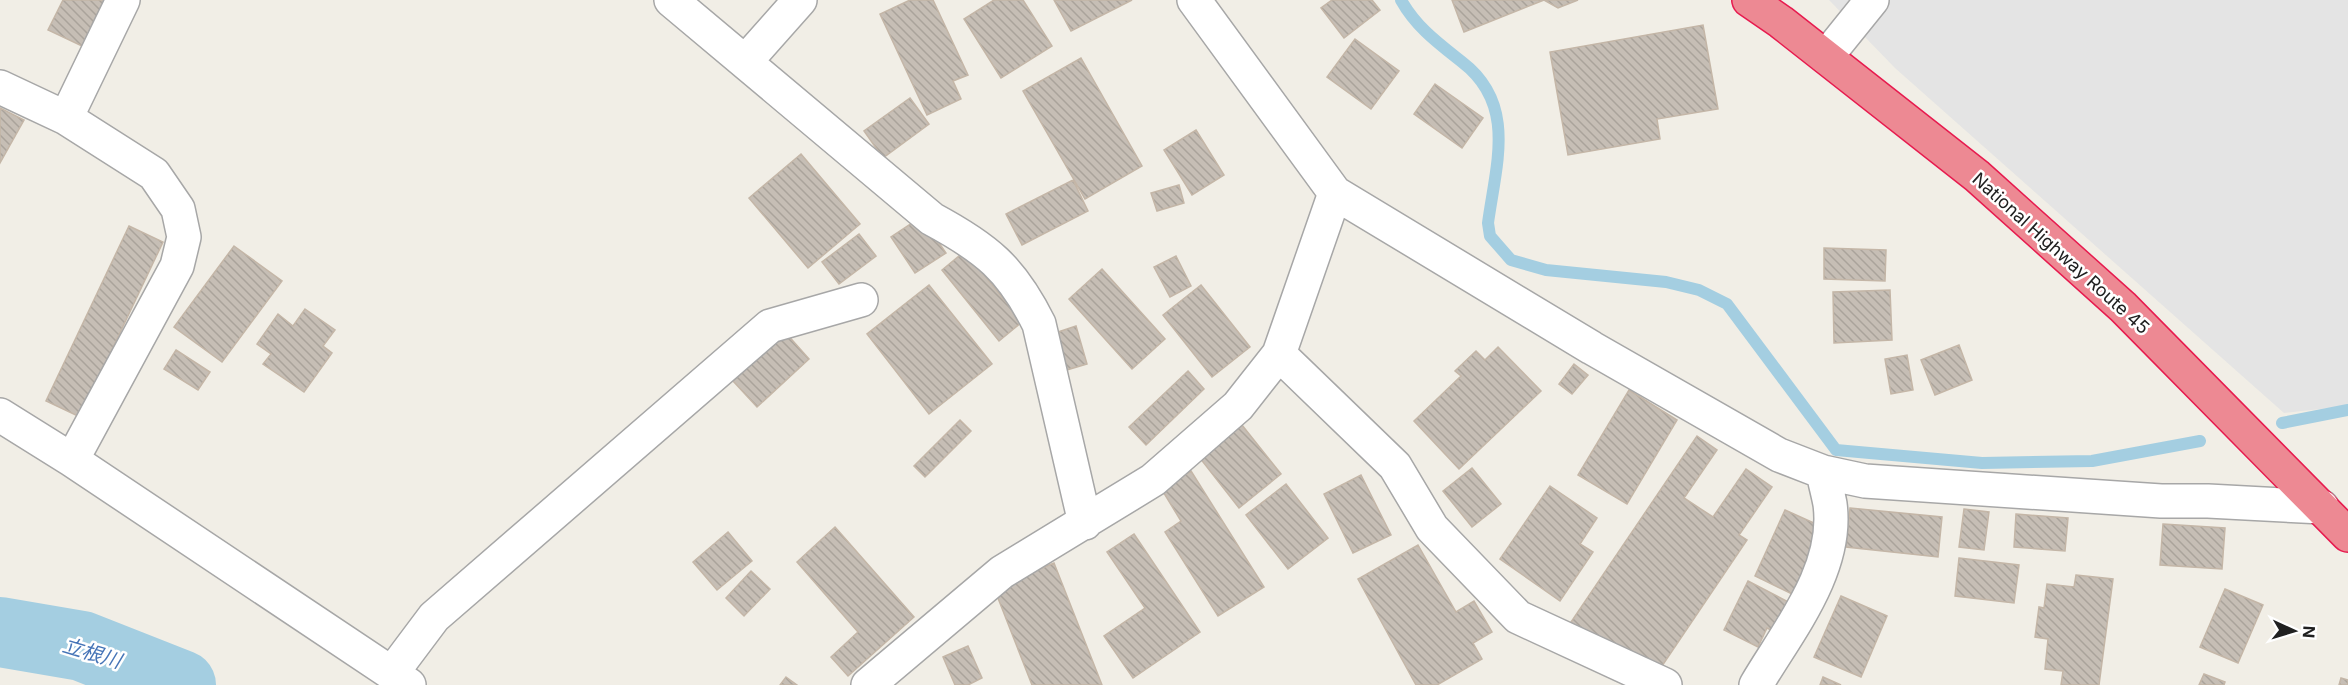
<svg xmlns="http://www.w3.org/2000/svg" width="2348" height="685" font-family="Inter,'Noto Sans JP',sans-serif">
<defs>
<pattern id="building-back-hatch" width="6" height="6" patternUnits="userSpaceOnUse" patternTransform="scale(1.5)"><rect width="6" height="6" fill="#c6beb5"/><path d="M-1 5l2 2M0 0l6 6M5-1l2 2" fill="none" stroke="#aaa39b"/></pattern>
</defs>
<rect width="100%" height="100%" fill="#f1eee6"/>
<path fill="#e4e4e4" d="M1829,0H2348V406L2284,413L1895,68Z"/>
<g fill="none" stroke-linecap="round" stroke-linejoin="round">
<path stroke="#a4cee1" stroke-width="12" d="M1401,0C1416,27 1438,43 1462,62C1517,104 1496,164 1488,223L1490,236L1511,260L1546,270L1666,282L1699,290L1727,304L1836,450L1982,463L2092,461L2200,441
M2282,423L2348,410"/>
<path stroke="#a4cee1" stroke-width="70" d="M0,632L82,646L181,685"/>
</g>
<path fill="url(#building-back-hatch)" stroke="#c4b6a7" stroke-width="1.5" d="M63,0H104L82,46L48,30Z
M910,0H933L968,75L953,81L961,99L927,115L880,14Z
M994,0H1023L1052,46L1001,78L964,19Z
M1054,0H1132L1071,31Z
M1332,0H1372L1380,10L1344,38L1321,8Z
M1452,0H1578L1558,8L1544,0L1464,32Z
M1703,25L1718,109L1657,119L1660,139L1568,155L1550,52Z
M1355,39L1399,71L1371,109L1327,77Z
M1081,58L1142,166L1085,199L1023,91Z
M1435,84L1483,118L1462,148L1414,114Z
M910,98L929,124L883,158L864,131Z
M0,108L24,120L0,163Z
M1196,130L1224,175L1192,195L1164,150Z
M801,154L860,224L808,268L749,198Z
M1073,180L1088,211L1022,245L1006,214Z
M1179,185L1184,203L1157,211L1151,193Z
M921,217L946,253L915,273L891,237Z
M129,226L163,242L80,417L46,401Z
M859,234L876,256L839,284L822,262Z
M234,246L282,281L222,362L174,327Z
M1824,248L1886,250L1885,281L1824,279Z
M965,251L1022,322L999,341L942,270Z
M1176,256L1191,286L1170,297L1154,267Z
M1102,269L1165,339L1132,369L1069,299Z
M929,285L992,364L929,414L867,334Z
M1201,285L1250,347L1212,377L1163,315Z
M1890,290L1892,340L1834,343L1833,292Z
M305,309L335,330L323,346L332,353L304,392L263,364L271,354L257,344L278,314L293,326Z
M1076,326L1087,364L1060,372L1049,335Z
M785,332L809,359L757,407L733,381Z
M1959,345L1972,380L1935,395L1921,360Z
M1498,347L1541,391L1459,469L1414,421L1461,376L1455,371L1476,351L1485,360Z
M176,350L210,372L198,390L164,369Z
M1907,355L1913,390L1891,394L1885,359Z
M1574,364L1588,375L1572,394L1559,384Z
M1188,371L1204,389L1146,445L1129,427Z
M1629,390L1677,420L1627,504L1578,475Z
M1234,415L1281,474L1239,508L1192,448Z
M960,420L971,431L925,477L914,466Z
M1697,436L1717,450L1684,498L1713,517L1746,469L1772,487L1739,535L1747,540L1660,669L1637,654L1630,663L1571,622Z
M1472,468L1501,504L1472,527L1443,491Z
M1191,471L1264,587L1218,616L1165,532L1181,521L1162,490Z
M1361,475L1391,535L1353,553L1324,494Z
M1286,484L1328,538L1288,569L1246,515Z
M1550,486L1597,518L1580,544L1593,552L1560,601L1500,559Z
M1850,508L1942,517L1938,557L1846,547Z
M1964,509L1989,512L1984,550L1959,547Z
M1785,510L1823,527L1792,594L1755,576Z
M2016,514L2068,518L2065,551L2014,547Z
M2163,524L2225,528L2222,569L2160,565Z
M835,527L914,617L848,676L831,657L858,632L797,562Z
M728,532L752,561L717,590L693,562Z
M1134,534L1200,632L1133,678L1104,636L1145,608L1107,552Z
M1418,545L1456,612L1474,601L1492,632L1473,643L1482,659L1437,685H1416L1358,579Z
M1959,558L2019,565L2014,603L1955,596Z
M1054,563L1102,685H1032L994,588Z
M751,571L770,589L744,616L726,598Z
M2076,575L2113,579L2099,685H2061L2063,671L2045,669L2048,639L2035,637L2039,607L2044,608L2047,584L2074,587Z
M1748,581L1798,607L1783,636L1767,628L1758,647L1724,630Z
M2225,589L2263,605L2238,663L2200,647Z
M1841,596L1887,616L1861,677L1814,657Z
M968,646L982,678L968,685H955L943,657Z
M2204,674L2225,682L2224,685H2199Z
M786,677L797,685H780Z
M1823,677L1841,685H1820Z
M2341,678L2348,680V685H2339Z"/>
<g fill="none" stroke-linecap="round" stroke-linejoin="round">
<g stroke="#a7a7a7" stroke-width="36">
<path id="minor" d="M671,0L932,219C986,248 1011,268 1039,324L1085,523
M1194,0L1335,193L1592,348L1779,455L1823,472L1865,481L2161,501H2208L2322,507
M1826,57L1872,0
M745,62L800,0
M0,87L66,118L154,174L178,209L184,237L177,266L72,460
M66,118L123,0
M1279,354L1395,466L1432,528L1518,617L1665,685
M0,415L72,460L409,685
M392,673L434,617L770,326L861,300
M868,685L1002,572L1153,480L1238,406L1279,354L1335,193
M1756,685C1787,632 1839,570 1830,504C1828,493 1825,483 1823,472"/>
</g>
<g stroke="#e71b4f" stroke-width="36">
<path id="highway" d="M1749,0L1781,22L1977,176L2123,307L2348,535"/>
</g>
<use href="#minor" stroke="#fff" stroke-width="33"/>
<use href="#highway" stroke="#ed8993" stroke-width="33"/>
</g>
<g text-anchor="middle" dominant-baseline="central" stroke-width="5" stroke-linejoin="round" paint-order="stroke">
<g font-size="18" fill="#202020" stroke="#fff">
<text transform="translate(2061 253) rotate(42)">National Highway Route 45</text>
</g>
<g font-size="20" font-style="italic" fill="#4574b7" stroke="#fff">
<text transform="translate(92 653) rotate(17)">立根川</text>
</g>
</g>
<g transform="translate(2294 631) rotate(94)" stroke="#ffffff" stroke-width="4.5" paint-order="stroke">
<path d="M0-4.5L10 22L0 15L-10 22Z" fill="#202020"/>
<text y="-9" font-size="16" font-weight="bold" text-anchor="middle" fill="#202020">N</text>
</g>
</svg>
